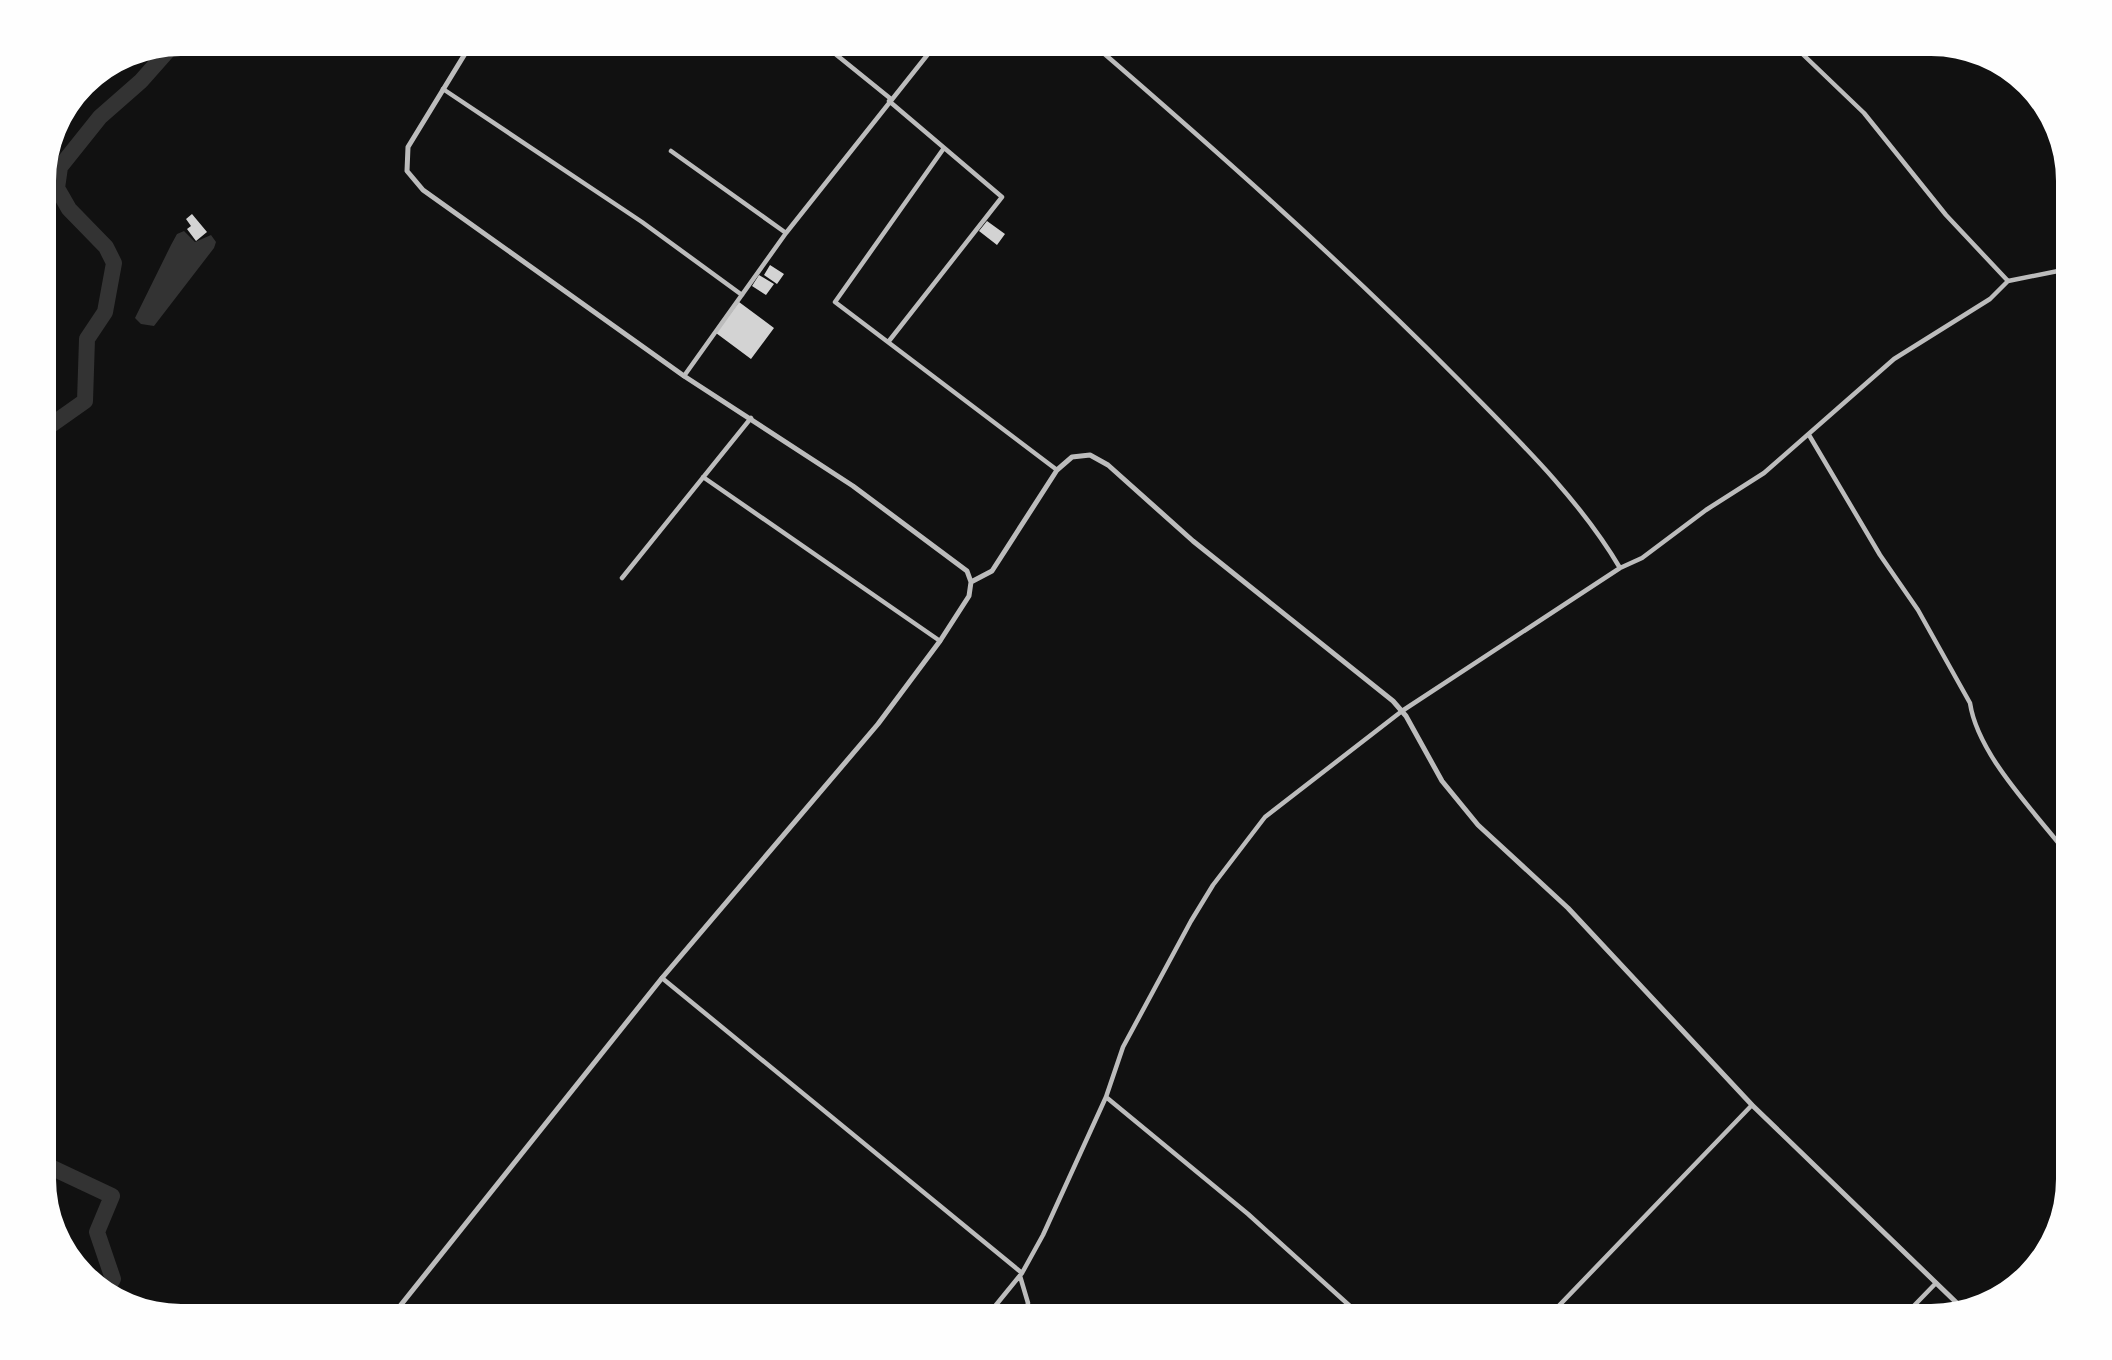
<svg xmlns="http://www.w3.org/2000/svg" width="2112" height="1360" font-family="Inter,sans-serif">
<rect width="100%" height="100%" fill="#111"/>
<path fill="#333" d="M184,231L195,242L211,235L216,242L214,248L154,326L141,324L135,318L171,245L177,234Z"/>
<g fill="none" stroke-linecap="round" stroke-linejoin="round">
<path stroke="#333" stroke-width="16" d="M44,430L85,401L87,339L105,312L114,263L106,247L69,209L57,188L60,167L100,117L141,81L172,46
M44,1164L112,1196L97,1232L113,1279L104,1292"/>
</g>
<path fill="#d3d3d3" d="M192,214L207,232L196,241L187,229L191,226L186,219Z
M987,221L1005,234L997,245L979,231Z
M770,265L784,274L777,284L764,275Z
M759,275L774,284L766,295L752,286Z
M739,302L774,328L751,359L716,333Z"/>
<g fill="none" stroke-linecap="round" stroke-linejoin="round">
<path stroke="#bcbcbc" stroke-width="4.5" d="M823,44L891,99
M1093,44C1218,152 1342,262 1459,380C1515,437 1579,498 1620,568
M1792,44L1864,113L1946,215L2008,281
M443,89L642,222L742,295
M889,101L1002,197L889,341
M944,148L835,302L1057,470
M671,151L786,233
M684,376L786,233L936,44
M1809,435L1880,555L1918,610L1970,703C1978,756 2036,813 2068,855
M703,477L940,641
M622,578L751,418
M662,978L1022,1273
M1106,1097L1248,1214L1361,1316
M1020,1276L1028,1303L1025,1316
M987,1316L1022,1273L1043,1235L1106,1097L1123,1047L1191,921L1213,885L1265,817L1402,711L1620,568L1642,558L1706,510L1764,473L1894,359L1990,299L2008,281L2068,269
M1549,1316L1752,1105
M1904,1316L1936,1283"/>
<path stroke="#bcbcbc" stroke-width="5" d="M471,44L408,147L407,171L423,190L684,376L853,486L967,571L971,582
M971,582L992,571L1057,470L1072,457L1090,455L1108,465L1193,541L1393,701L1406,716L1442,781L1478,825L1568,908L1752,1105L1962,1308
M392,1316L662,978L878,724L940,641L969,596L971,582"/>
</g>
<path d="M0 0H2112V1360H0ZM181 56H1931A125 125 0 0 1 2056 181V1179A125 125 0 0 1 1931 1304H181A125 125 0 0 1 56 1179V181A125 125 0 0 1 181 56Z" fill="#fefefe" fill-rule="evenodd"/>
</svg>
